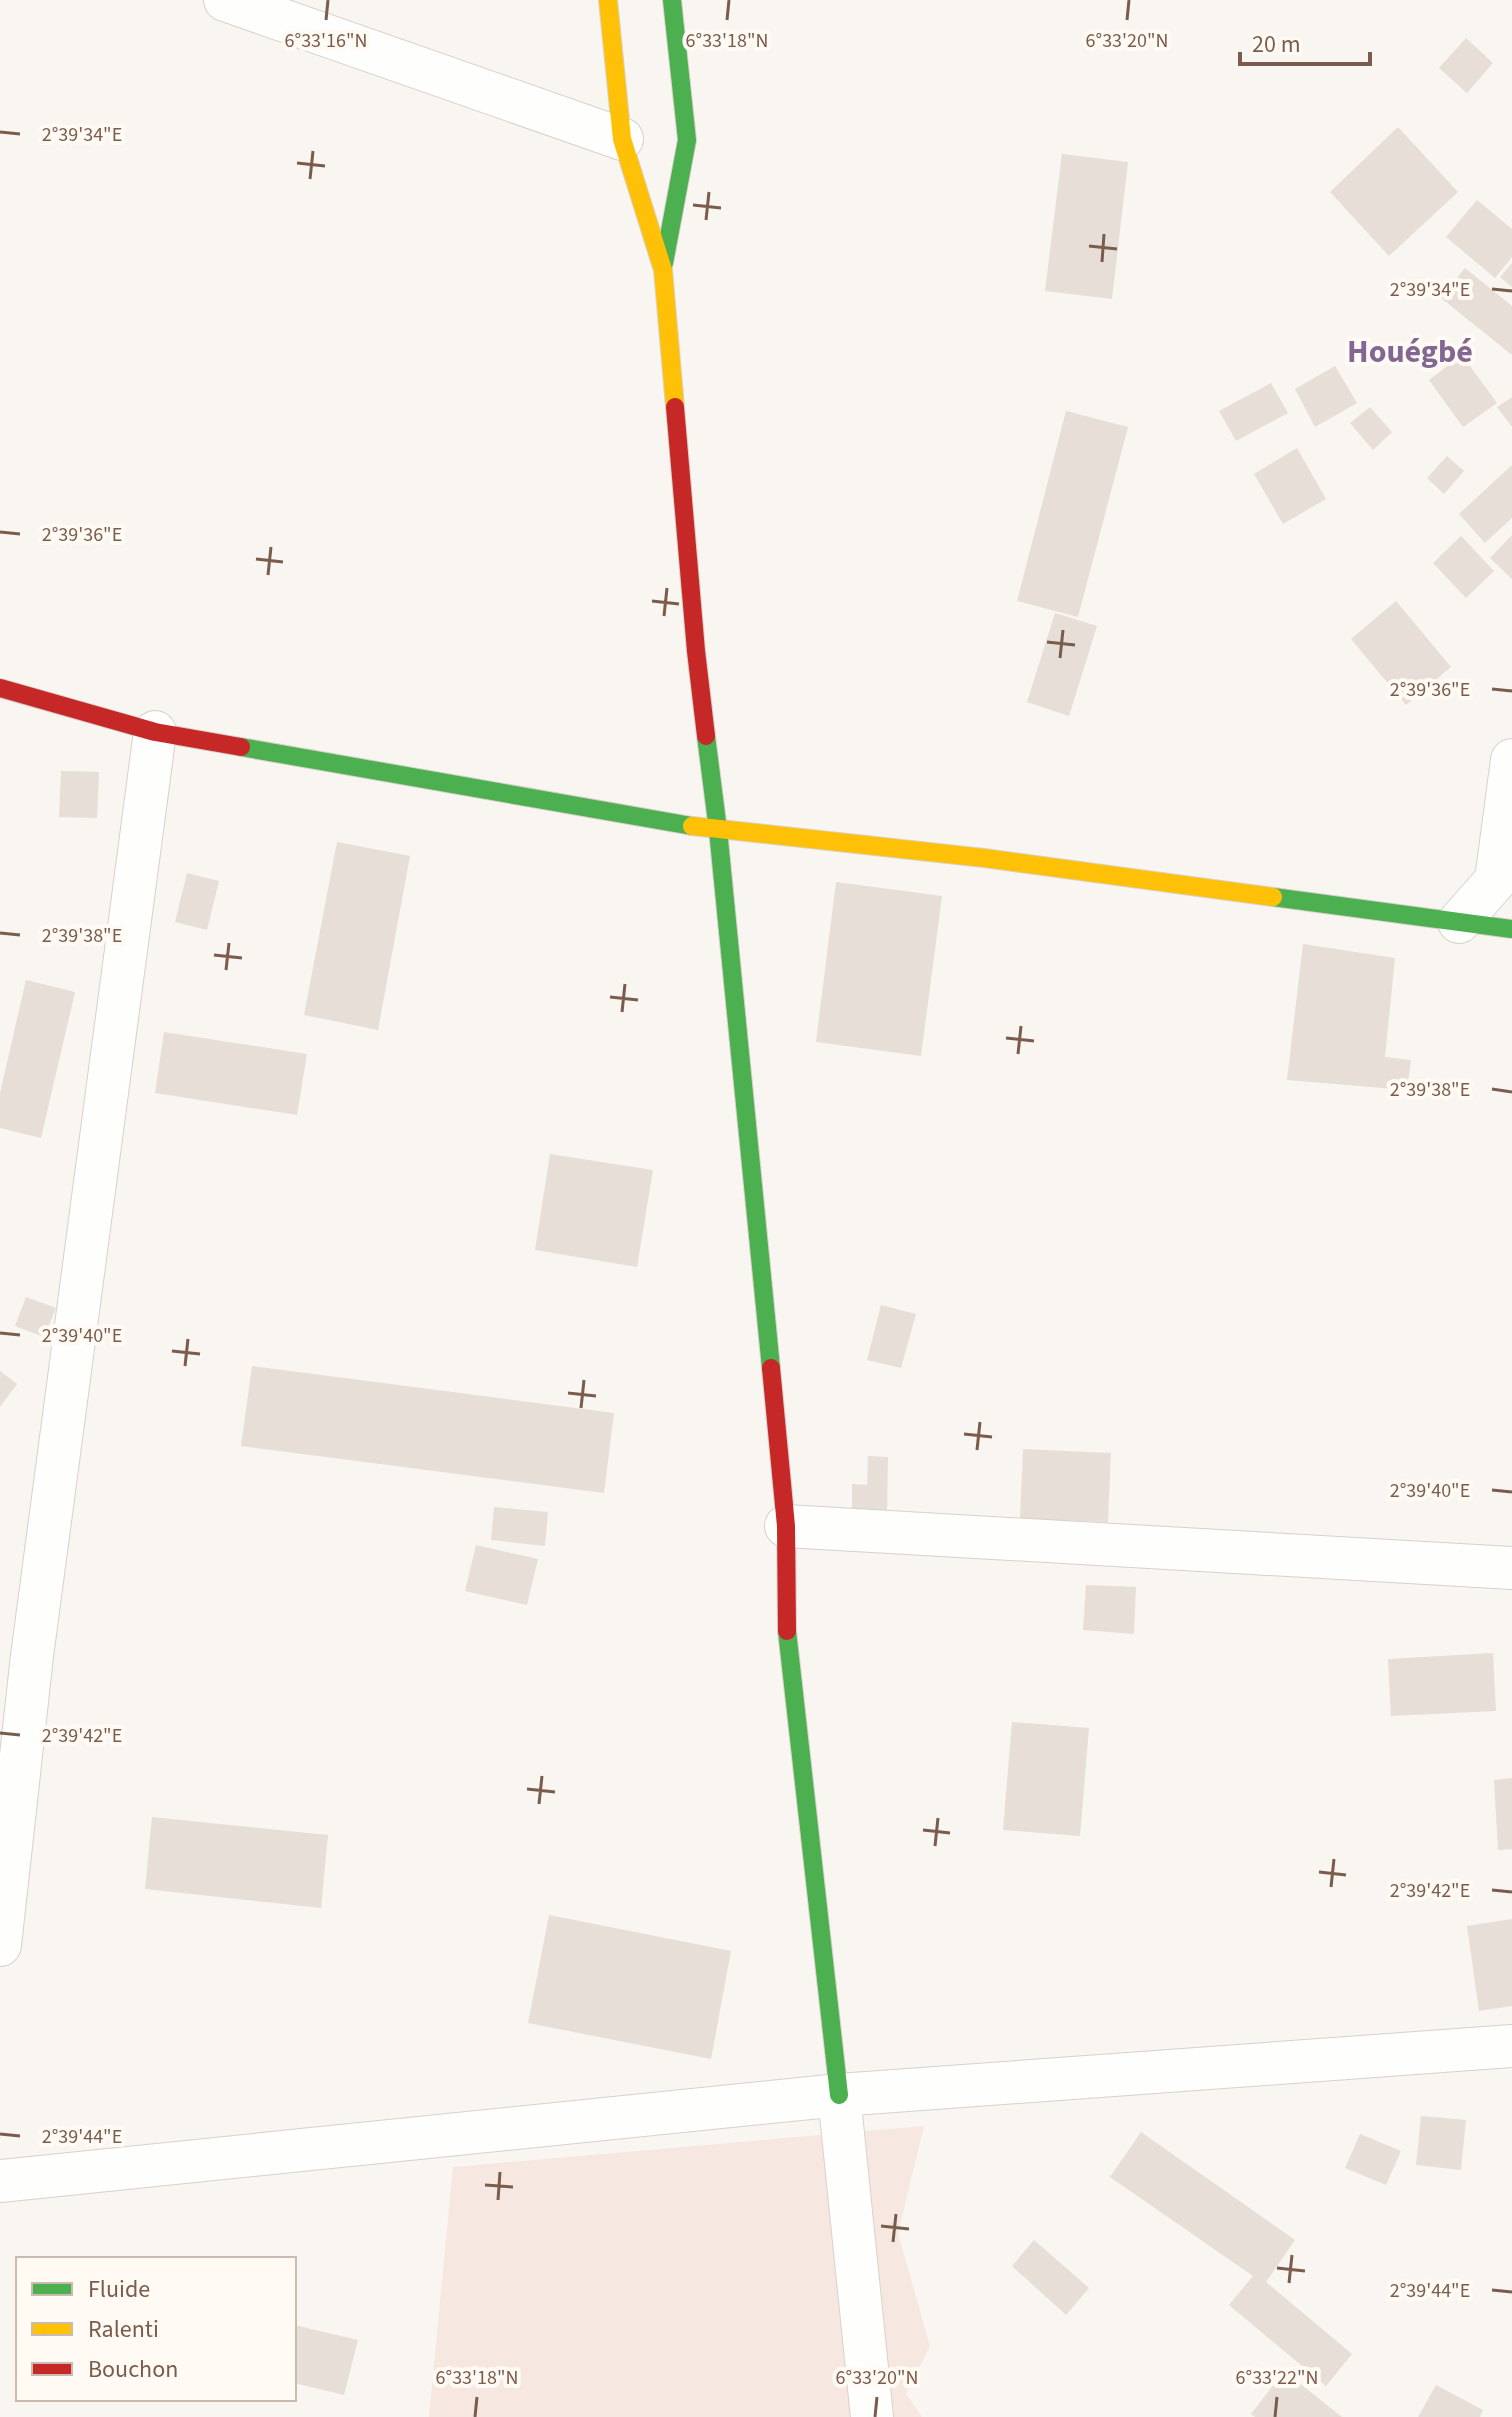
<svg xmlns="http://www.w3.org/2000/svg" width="1512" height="2417" font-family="'Source Sans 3',sans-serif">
<rect width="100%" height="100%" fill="#f9f5f0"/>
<path fill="#f6e8e1" d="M924,2126L898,2233L930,2346L906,2394L922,2417H429L453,2167Z"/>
<path fill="#e6ded7" d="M1466,38L1493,63L1467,93L1439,68Z
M1398,127L1458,192L1389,256L1330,192Z
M1062,154L1128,162L1112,299L1045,291Z
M1477,200L1512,229V257L1495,278L1446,237Z
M1512,263V287L1500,277Z
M1465,268L1512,306V355L1441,298Z
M1462,355L1497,403L1463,427L1429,380Z
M1335,366L1357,403L1315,427L1295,389Z
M1271,383L1288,413L1236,441L1219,411Z
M1512,397V427L1497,407Z
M1370,407L1392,432L1373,450L1350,423Z
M1066,411L1128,427L1078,617L1017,601Z
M1297,448L1326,499L1283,524L1254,474Z
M1447,456L1464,471L1444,494L1427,478Z
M1512,465V518L1485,543L1459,514Z
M1512,535V579L1490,558Z
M1461,536L1494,571L1466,598L1433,563Z
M1396,601L1451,667L1406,705L1351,639Z
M1055,613L1097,626L1069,716L1027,702Z
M61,771L99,772L97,818L59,817Z
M337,842L410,856L378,1030L304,1015Z
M187,873L219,881L207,930L175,922Z
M836,882L942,896L921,1056L816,1042Z
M1303,944L1395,958L1385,1057L1411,1060L1407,1090L1287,1080Z
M26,980L75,992L41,1138L0,1128V1093Z
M164,1032L307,1054L297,1115L155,1093Z
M550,1154L653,1170L637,1267L535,1250Z
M26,1297L56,1308L44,1337L15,1326Z
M881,1305L916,1314L901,1368L867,1360Z
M252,1366L614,1413L604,1493L241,1446Z
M0,1371L17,1384L0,1407Z
M1023,1449L1111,1453L1108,1522L1020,1519Z
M868,1456L888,1457L887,1515H852V1484L867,1485Z
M494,1507L548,1512L545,1546L491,1540Z
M476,1545L538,1559L527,1605L465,1591Z
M1086,1585L1136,1587L1134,1634L1083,1630Z
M1493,1653L1496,1711L1391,1716L1388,1659Z
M1012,1722L1089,1728L1080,1836L1003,1830Z
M1512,1778V1849L1498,1850L1494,1780Z
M152,1817L328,1835L321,1908L145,1889Z
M549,1915L731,1951L711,2059L528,2023Z
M1512,1919V2006L1479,2011L1467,1926Z
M1421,2116L1466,2120L1461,2170L1416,2165Z
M1141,2132L1295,2240L1266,2282L1352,2354L1326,2386L1229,2305L1253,2276L1110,2177Z
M1360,2134L1401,2151L1386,2185L1345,2168Z
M1034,2240L1089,2288L1066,2315L1012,2266Z
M294,2325L358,2340L344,2395L294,2383Z
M1284,2371L1342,2417H1255L1251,2414Z
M1436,2385L1483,2410L1480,2417H1418Z"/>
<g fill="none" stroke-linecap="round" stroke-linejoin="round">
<g stroke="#d7d1cb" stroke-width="44">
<path id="street" d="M225,0L622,139
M1459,922L1496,880L1512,760
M786,1526L1512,1568
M0,1945L32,1656L155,732
M839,2095L872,2417
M0,2181L839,2095L1512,2046"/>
</g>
<g stroke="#d9d2cb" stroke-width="20">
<path id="fast" d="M664,263L687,140L672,0
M706,736L718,830L771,1368
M241,747L692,826
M1273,897L1512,929
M787,1631L839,2095"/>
</g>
<g stroke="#d9d2cb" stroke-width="20">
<path id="slow" d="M608,0L622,139L663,270L675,407
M692,826L984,858L1273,897"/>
</g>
<g stroke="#d9d2cb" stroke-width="20">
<path id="jam" d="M675,407L696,651L706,736
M0,688L155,732L241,747
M771,1368L786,1526L787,1631"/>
</g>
<use href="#street" stroke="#fefefd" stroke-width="42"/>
<use href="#fast" stroke="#4caf50" stroke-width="18"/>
<use href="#slow" stroke="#ffc107" stroke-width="18"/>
<use href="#jam" stroke="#c62828" stroke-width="18"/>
</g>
<path fill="none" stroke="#7a5c4d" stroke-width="3" d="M326,20L328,0M727,20L729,0M1127,20L1129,0M0,132L20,134M297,163L325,166M310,179L313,151M693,205L721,208M706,220L709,192M1089,246L1117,249M1102,262L1104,234M1492,289L1512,291M0,532L20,534M256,559L283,562M268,575L271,547M652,601L679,604M664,616L667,588M1047,642L1075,645M1060,658L1063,630M1492,689L1512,691M0,933L20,935M214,955L242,958M226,970L229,943M610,997L638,1000M622,1012L625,984M1006,1038L1034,1041M1018,1054L1021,1026M1492,1089L1512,1092M0,1333L20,1335M172,1351L200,1354M185,1366L188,1339M568,1393L596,1396M581,1408L584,1380M964,1434L992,1437M977,1450L980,1422M1492,1490L1512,1492M0,1733L20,1735M527,1789L555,1792M539,1804L542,1776M923,1830L950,1833M935,1846L938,1818M1319,1872L1346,1875M1331,1887L1334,1859M1492,1890L1512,1892M0,2134L20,2136M485,2185L513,2187M498,2200L500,2172M881,2226L909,2229M893,2242L896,2214M1277,2268L1305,2271M1289,2283L1292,2255M1492,2290L1512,2292M475,2417L477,2397M875,2417L877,2397M1275,2417L1277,2397"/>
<g text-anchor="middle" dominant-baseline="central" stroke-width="8" stroke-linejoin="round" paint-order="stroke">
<g font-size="32" font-weight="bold" fill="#846695" stroke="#fffaf3">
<text x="1410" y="352">Houégbé</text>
</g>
</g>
<g font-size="20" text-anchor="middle" fill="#7a5c4d" stroke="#fffaf3" stroke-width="8" stroke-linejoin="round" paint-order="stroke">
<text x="326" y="47">6°33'16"N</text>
<text x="727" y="47">6°33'18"N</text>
<text x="1127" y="47">6°33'20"N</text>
<text x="82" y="141">2°39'34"E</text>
<text x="1430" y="296">2°39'34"E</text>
<text x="82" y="541">2°39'36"E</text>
<text x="1430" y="696">2°39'36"E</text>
<text x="82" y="942">2°39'38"E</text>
<text x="1430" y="1096">2°39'38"E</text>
<text x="82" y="1342">2°39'40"E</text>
<text x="1430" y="1497">2°39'40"E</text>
<text x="82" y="1742">2°39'42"E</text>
<text x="1430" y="1897">2°39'42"E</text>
<text x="82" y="2143">2°39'44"E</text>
<text x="1430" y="2297">2°39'44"E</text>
<text x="477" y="2384">6°33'18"N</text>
<text x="877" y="2384">6°33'20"N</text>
<text x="1277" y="2384">6°33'22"N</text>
</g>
<rect x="16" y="2257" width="280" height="144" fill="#fffaf3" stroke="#cabbb1" stroke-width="2"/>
<rect x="32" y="2283" width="40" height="12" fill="#4caf50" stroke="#cabbb1" stroke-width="2"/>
<text x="88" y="2297" font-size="24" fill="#7a5c4d">Fluide</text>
<rect x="32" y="2323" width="40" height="12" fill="#ffc107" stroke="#cabbb1" stroke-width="2"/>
<text x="88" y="2337" font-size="24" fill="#7a5c4d">Ralenti</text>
<rect x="32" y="2363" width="40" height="12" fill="#c62828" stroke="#cabbb1" stroke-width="2"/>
<text x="88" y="2377" font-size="24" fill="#7a5c4d">Bouchon</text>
<path d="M1240 52v12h130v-12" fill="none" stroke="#7a5c4d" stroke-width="4"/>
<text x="1252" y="52" font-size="24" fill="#7a5c4d" stroke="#fffaf3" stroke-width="6" paint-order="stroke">20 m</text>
</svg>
